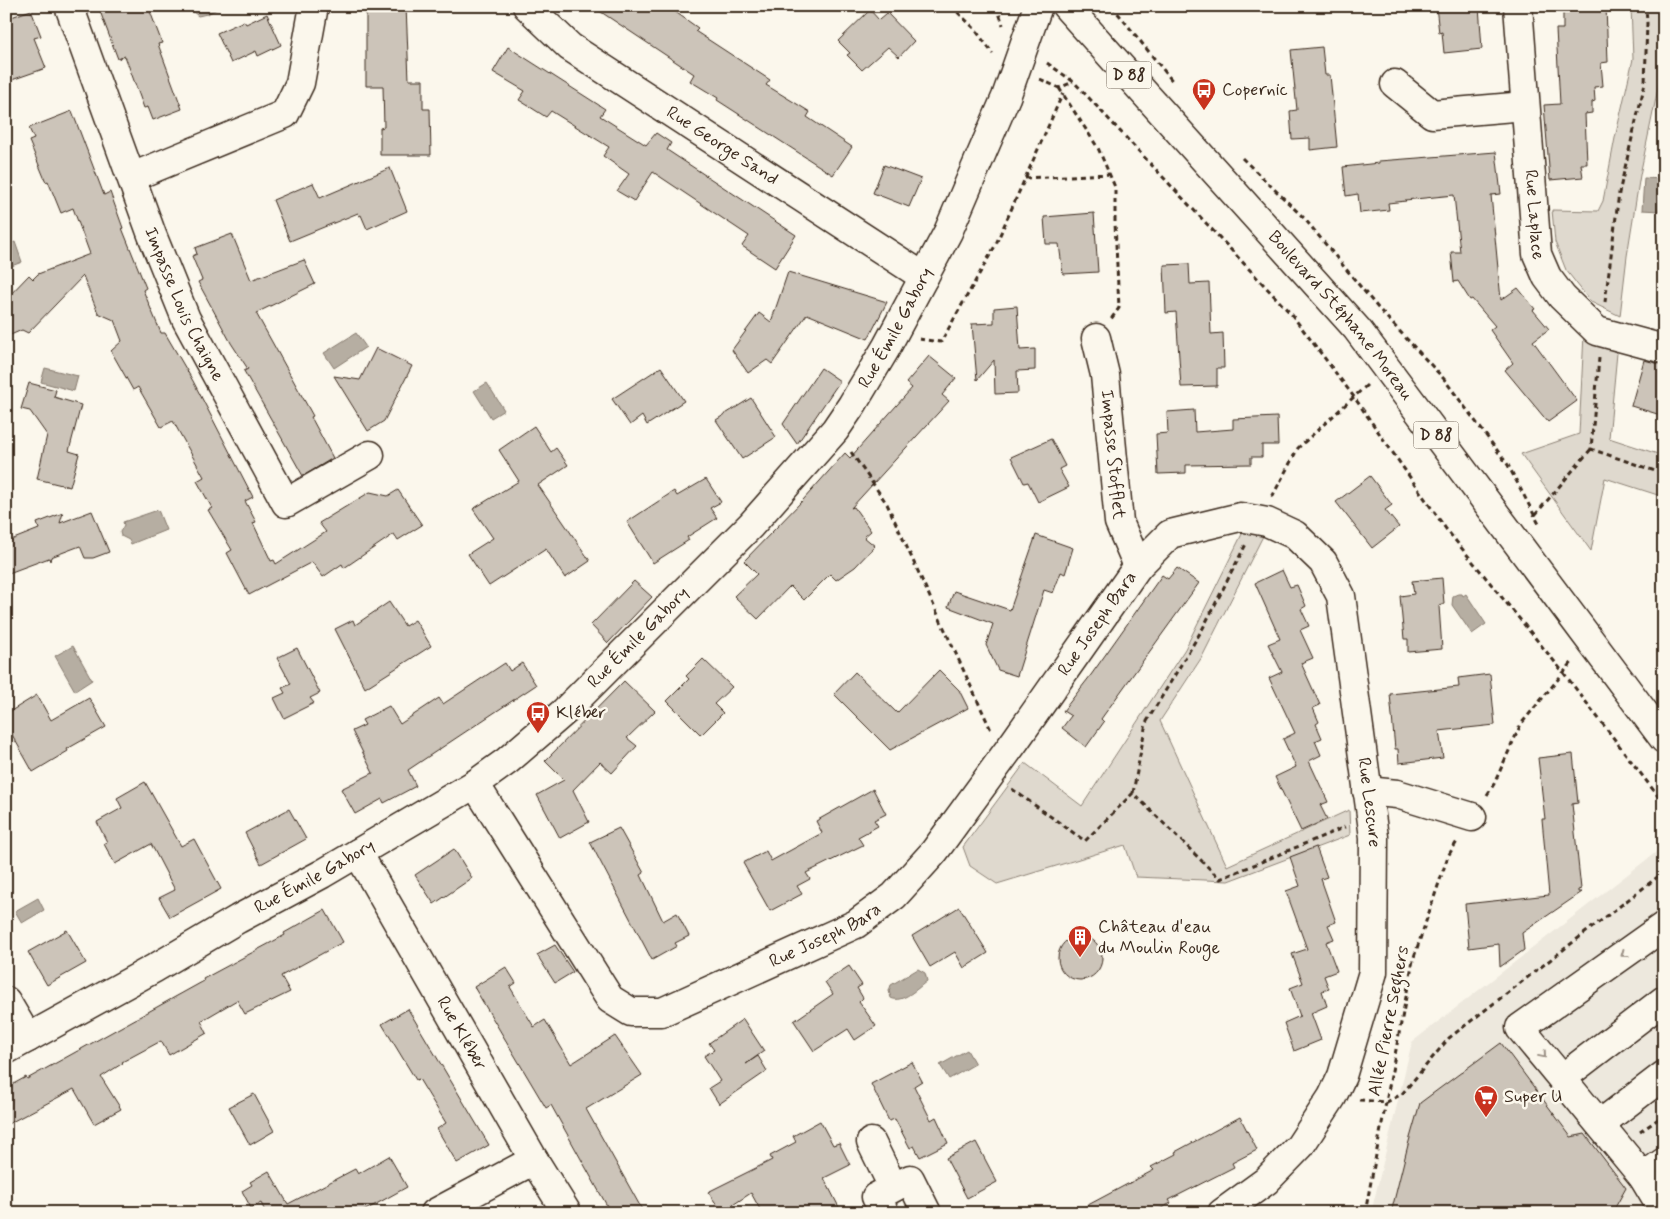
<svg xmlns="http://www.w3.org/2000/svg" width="1670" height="1219" font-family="Mynerve,sans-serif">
<rect width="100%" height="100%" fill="#fbf7ec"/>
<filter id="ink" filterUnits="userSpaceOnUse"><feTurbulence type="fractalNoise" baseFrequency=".02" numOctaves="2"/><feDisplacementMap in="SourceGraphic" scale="10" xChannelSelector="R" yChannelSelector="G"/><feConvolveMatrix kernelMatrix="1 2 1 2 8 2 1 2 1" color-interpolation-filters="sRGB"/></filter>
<g filter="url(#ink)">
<path fill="#ede8dd" d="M1664,846V1213H1371L1412,1042Z"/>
<path fill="#dfd9ce" stroke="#8d8276" d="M1631,6H1664L1662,69L1640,175L1627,256L1620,316L1591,302L1566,270L1555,242L1552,210L1598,211L1603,201L1615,138L1633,59Z
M1584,334L1617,353L1609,438L1664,456V497L1605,478L1591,551L1521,454L1579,434Z
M1243,532L1264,534L1202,657L1160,721L1227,866L1349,810L1350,835L1228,881L1136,877L1125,845L997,884L970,866L963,847L1025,763L1082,806L1185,649Z"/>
<path fill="#b6aea2" stroke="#85796d" d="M192,6H223L207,14L198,16L192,11Z
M1644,178L1664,179V188H1661L1659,211L1642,210Z
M15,242L22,262L6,268V245Z
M356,333L366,347L334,368L324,353Z
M45,368L78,376L74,391L41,382Z
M487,383L504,410L491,418L474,391Z
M158,510L166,530L131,544L129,540L121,536L120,532L124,525L123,522Z
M1458,594H1462L1463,596L1466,594L1486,624L1472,634L1452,605L1453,596Z
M73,646L92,680L75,691L55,656Z
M38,898L44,910L22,923L15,911Z
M918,969L925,973L927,981C918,988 902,1004 891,998L889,991L891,985Z
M967,1050L975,1064L949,1079L940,1065Z"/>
<path fill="#ccc4b9" stroke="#3b2a1e" d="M98,6H148L162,43L158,44L182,109L153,120L148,107L144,108L125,56L118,59Z
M366,6H406L409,80H423V109H430L431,155H380V128L384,127L383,86H366Z
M592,6H667L698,28L695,31L770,80L766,85L810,112L807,117L852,147L833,175L717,100L718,98L690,81L694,74Z
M1436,6H1479L1482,49L1444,53L1442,32L1439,33Z
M1563,6H1606L1608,62L1601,63L1603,86L1594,87L1595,101L1592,102V113L1585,114L1587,164H1581L1583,177L1550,180L1544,105L1560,104L1556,29H1563Z
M31,10L41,36L34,38L46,68L6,82V19Z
M870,10L879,20L887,13L914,41L899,57L888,47L862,70L847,55L850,53L838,41Z
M267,14L281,45L258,56L256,51L231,63L217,33L244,21L246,24Z
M508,47L605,109L600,116L646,145L656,133L671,143L667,150L796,235L775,268L742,246L749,236L653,172L634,201L617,191L629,174L603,156L609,147L551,111L546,117L519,100L525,91L493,72Z
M1322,47L1325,75H1330L1337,147L1310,150V138L1292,139L1290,111L1297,110L1291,50Z
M72,111L104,195L110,192L123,228H122L146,288L143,290L161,333H165L193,381L253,497L245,501L256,522L253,523L271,561L274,560L276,564L326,532L319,523L370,492L388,496L398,490L422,525L398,540L394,534L344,568L342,564L323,577L312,562L249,595L227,553L232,550L208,510L212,508L197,481L204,477L173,421L161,427L138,387L133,390L111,351L122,341L114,320L98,313L83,276L28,333L22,330L6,337V299L29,275L33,279L38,274L90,254L73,208L61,213L48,181L46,182L29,141L34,139L29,128Z
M1496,152L1501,194L1491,195L1501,300L1518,288L1535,309L1533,310L1549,329L1533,341L1577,401L1548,422L1505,370L1513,363L1490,330L1495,326L1472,299L1470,300L1458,281L1454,282L1451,252H1460L1454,195L1405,200L1406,201L1388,203L1389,210L1360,213L1358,194L1346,196L1343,167L1379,163V161Z
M884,165L921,179L909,207L873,193Z
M390,168L407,211L367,229L361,215L359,216L358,213L290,241L273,200L313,183L320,198Z
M1094,213L1098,272L1063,274L1059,244H1046L1044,217Z
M232,234L251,280L304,260L315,284L256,313L313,416L311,417L333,458L303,476L244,371L248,369L231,343L198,282L202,280L192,256L197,254L195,248Z
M1189,264L1190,284L1209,283L1211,334L1223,333L1224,368H1217V386L1181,387L1176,312L1166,313L1164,265Z
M788,272L887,302L868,339L807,314L772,364L767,360L748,373L732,350L759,313L771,322Z
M1017,306L1020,350L1035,349V370L1017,371L1018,393L995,394L994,360L977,380L972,324L994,323V308Z
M376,348L412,366L384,421L368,431L334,376L360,380Z
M929,356L956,378L942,395L949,401L851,508L854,507L871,531L864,537L875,546L855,567L836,580L830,574L804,600L790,586L758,619L734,596L757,574L744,561L803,500L845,453L850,458L912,388L906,383Z
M1644,360L1664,365V416L1631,406Z
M661,367L684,401L647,425L642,416L630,425L612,399Z
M821,368L840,381L797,444L783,424Z
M29,383L56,390L54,397L81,405L69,451L79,454L70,487L37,479L47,435L30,411L21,409Z
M751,398L776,437L742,459L716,420Z
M1194,410L1195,432L1233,429V419L1277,417L1278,445H1262V457H1251V464L1186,465V473L1158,474L1156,434L1168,433L1167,412Z
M534,426L551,452L556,448L568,465L538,485L590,561L565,578L546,549L489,586L468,554L493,538L473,509L519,481L499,450Z
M1051,439L1065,466L1059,469L1069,487L1038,502L1028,482L1024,483L1011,457Z
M1370,476L1392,505L1385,510L1399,527L1372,548L1336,502Z
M706,479L721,502L710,508L717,518L687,537L689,540L653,563L627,522L674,491L677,496Z
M92,511L109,552L93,558H85L80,546L51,557L50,561L49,558L6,574V542L39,529L37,523L63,513L60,523Z
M1036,535L1073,548L1065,574L1061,572L1053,593L1044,590L1017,676L998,670L986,645L993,624L948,607L954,591L1010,610Z
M1177,568L1199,583L1101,719L1104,722L1086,747L1062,728L1071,716L1063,711L1091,675L1162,575L1168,579Z
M1282,570L1290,587L1297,585L1306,606L1301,609L1309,626L1300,630L1313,658L1301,663L1320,705L1313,708L1319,722L1316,724L1322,738L1315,741L1321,755L1309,761L1328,802L1320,805L1327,819L1301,831L1275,777L1296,767L1283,739L1295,733L1269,678L1282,672L1268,644L1280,639L1255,583Z
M1442,578L1444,604L1439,606L1442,649L1408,652V639H1404L1400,596L1414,594L1412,581Z
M634,581L652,597L608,643L591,625Z
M389,602L405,626L415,620L431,646L365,688L335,629L353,620L355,625Z
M297,648L320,693L310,698L314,703L284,718L274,698L285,693L282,688L291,684L277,658Z
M703,659L732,687L714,704L723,713L701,735L667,701L689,679L686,676Z
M505,663L510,671L522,663L536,685L408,770L416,786L384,803L382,799L355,814L341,789L373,773L352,731L365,725L362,720L389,706L400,724L439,698L443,704Z
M939,670L959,690L968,708L890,750L834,694L855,672L897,713Z
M1490,674L1495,725L1439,731L1443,758L1399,763L1398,749H1395L1390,694L1459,687L1458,678Z
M624,681L655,711L627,738L637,746L612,773L600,762L573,790L589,822L560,838L537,795L564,780L545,761Z
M37,695L51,720L89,698L106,727L67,749L68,751L33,772L6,724V714Z
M1573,754L1578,803L1572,804L1581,889L1578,890V892H1582L1522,933L1524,950L1500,967L1499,944L1469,948L1465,904L1549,895L1542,819H1545L1538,758Z
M145,782L181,846L194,839L221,889L170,917L159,898L175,890L151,844L115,864L104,844L107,842L97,822L122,808L117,798Z
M873,789L886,814L874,820L878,826L858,837L863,845L806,873L810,879L797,886L802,894L770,911L743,863L766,851L771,861L822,833L816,821Z
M289,809L306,839L261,864L245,833Z
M619,828L644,873L641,875L663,921L677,913L689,936L675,943L677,946L652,960L590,842Z
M1316,847L1327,877L1321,879L1336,922L1328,925L1334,939L1326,942L1337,971L1324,976L1329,989L1322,991L1327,1006L1311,1013L1321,1040L1294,1051L1284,1023L1300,1016L1290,988L1303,983L1292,954L1307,949L1286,891L1300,886L1290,857Z
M454,849L472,878L434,904L415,875Z
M959,907L988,953L964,968L955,952L930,967L912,936Z
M325,910L343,942L281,976L290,992L245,1014L237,1000L201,1021L207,1033L169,1055L161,1041L122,1062L123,1063L101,1077L121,1109L94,1124L74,1089L6,1125V1088L26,1077L27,1079L204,981L203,979L285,935L284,933Z
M67,930L86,963L47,985L28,952Z
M1058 958a22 22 0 1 1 44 0a22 22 0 1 1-44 0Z
M555,945L573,972L555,983L537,955Z
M849,966L862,985L857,988L863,998L859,1002L876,1026L855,1040L848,1029L814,1051L794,1021L833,994L825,982Z
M506,967L516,983L510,987L534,1027L545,1020L571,1064L615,1036L642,1075L586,1109L644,1213H611L551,1105L546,1108L474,987Z
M408,1009L489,1145L457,1163L437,1129L446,1123L419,1079L416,1080L382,1024Z
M743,1019L764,1051L746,1064L758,1056L767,1071L719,1104L709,1088L720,1081L704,1056L714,1050L709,1043Z
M1501,1043L1571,1137L1585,1134L1626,1188L1612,1213H1391L1408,1145L1420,1103Z
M912,1062L922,1081L914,1086L931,1120L936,1117L948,1143L920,1157L914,1146L910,1148L895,1119L889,1121L871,1084Z
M254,1094L274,1131L250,1145L229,1107Z
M1240,1117L1257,1150L1232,1163L1234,1167L1169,1200L1171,1203L1152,1213H1073L1154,1170L1151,1167L1176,1154L1175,1152Z
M820,1121L833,1145L839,1143L850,1165L824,1178L842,1213H762L751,1193L722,1212L708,1192L772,1160L770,1156L796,1142L793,1136Z
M976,1142L997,1182L967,1198L946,1158Z
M389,1156L407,1187L360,1213H266L261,1203L251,1208L242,1191L252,1185L250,1182L269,1171L288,1204L355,1169L358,1174Z"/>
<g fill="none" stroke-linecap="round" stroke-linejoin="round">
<g stroke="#3b2a1e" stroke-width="31">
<g id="minor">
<path id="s1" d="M69,6L152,235L186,319L286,503L370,455"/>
<path id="s2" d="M527,6L570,47L924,277"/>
<path id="s3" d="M1518,6L1537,254L1547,277L1562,297L1597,331L1664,349"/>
<path d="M1395,84L1432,114L1525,106"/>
<path d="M132,177L285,114L300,83L314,6"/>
<path id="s4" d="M1096,338L1105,375L1119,522L1138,566"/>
<path id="s5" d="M475,784L610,999L631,1012H662L856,924L894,896L934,852L1015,741L1138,566L1170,534L1240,517L1267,522L1295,535L1323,562L1341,596L1374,837L1373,972L1342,1076L1332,1097L1300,1146L1266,1181L1222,1213"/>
<path d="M1367,791L1397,794L1472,817"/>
<path id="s6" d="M358,853L534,1160L567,1213"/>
<path d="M1664,926L1520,1028L1643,1177L1664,1212"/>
<path d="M6,1001L28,1038"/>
<path id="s7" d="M6,1050L155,968L238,919L322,874L475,784L507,761L565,711L751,525L835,430L852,405L886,348L948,232L1006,97L1038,6"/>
<path d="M1562,1078L1664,1000"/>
<path d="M1600,1124L1664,1075"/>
<path d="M871,1142L893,1187"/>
<path d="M1643,1177L1664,1162"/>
<path d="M435,1213L534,1160"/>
<path d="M885,1213L876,1197L910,1179L927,1213"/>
</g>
</g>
<g stroke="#3b2a1e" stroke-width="31">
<g id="major">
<path id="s8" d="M1066,6L1357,329L1664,739"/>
</g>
</g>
<path stroke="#3b2a1e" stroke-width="3" stroke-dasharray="5 4" stroke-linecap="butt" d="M951,6L974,28L993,54
M997,6L1003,25
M1112,6L1174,83
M1047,63L1074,82L1292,315L1354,397L1446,529L1563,672L1664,804
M1040,79L1059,88L1073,82
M1059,88L1098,148L1115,187V223L1119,308L1111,319
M1242,158L1304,218L1378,308L1444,379L1508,465L1540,526
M1025,178L1110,174
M1605,302L1619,193L1645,83L1647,23L1646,6
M919,339L941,342L995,246L1063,93
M1599,358L1591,449L1664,474
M851,452L887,504L991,730
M1272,497L1298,448L1367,385
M1535,515L1591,449
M1012,789L1085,841L1133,793L1220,879L1345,827
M1133,793L1146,723L1203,628L1246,544
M1487,795L1494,784L1521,724L1574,660
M1359,1100L1387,1102L1402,1094L1449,1038L1664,872
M1640,1132L1664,1115
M1365,1213L1413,960L1448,856L1458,840"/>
<use href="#minor" stroke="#fbf7ec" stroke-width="28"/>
<use href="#major" stroke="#fbf7ec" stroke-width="28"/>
</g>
<defs><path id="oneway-chevron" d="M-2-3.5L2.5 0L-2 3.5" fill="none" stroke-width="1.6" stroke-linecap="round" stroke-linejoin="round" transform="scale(1.25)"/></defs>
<g stroke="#9b9085">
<use href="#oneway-chevron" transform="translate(1624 954) rotate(144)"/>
<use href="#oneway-chevron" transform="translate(1543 1055) rotate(50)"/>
</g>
</g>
<defs>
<g id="bus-pin" transform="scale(1.25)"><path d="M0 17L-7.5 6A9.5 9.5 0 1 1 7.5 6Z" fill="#c8321e" stroke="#fbf7ec"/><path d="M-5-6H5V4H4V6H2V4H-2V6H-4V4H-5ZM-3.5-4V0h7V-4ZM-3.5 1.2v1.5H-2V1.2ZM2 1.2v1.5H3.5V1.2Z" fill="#fff"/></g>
<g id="building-pin" transform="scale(1.25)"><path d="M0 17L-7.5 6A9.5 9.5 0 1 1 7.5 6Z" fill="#c8321e" stroke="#fbf7ec"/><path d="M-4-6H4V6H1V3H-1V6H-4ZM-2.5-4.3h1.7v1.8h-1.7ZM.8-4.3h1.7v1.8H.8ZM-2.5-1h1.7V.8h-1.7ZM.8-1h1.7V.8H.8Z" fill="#fff"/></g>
<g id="supermarket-pin" transform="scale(1.25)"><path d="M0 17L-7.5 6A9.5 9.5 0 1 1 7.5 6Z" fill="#c8321e" stroke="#fbf7ec"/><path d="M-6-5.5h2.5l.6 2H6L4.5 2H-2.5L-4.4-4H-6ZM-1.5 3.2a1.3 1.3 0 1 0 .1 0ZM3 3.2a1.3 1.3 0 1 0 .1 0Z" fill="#fff"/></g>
</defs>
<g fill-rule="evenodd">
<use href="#bus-pin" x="1204" y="90"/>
<use href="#bus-pin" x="538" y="713"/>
<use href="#building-pin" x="1080" y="937"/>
<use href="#supermarket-pin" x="1486" y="1097"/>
</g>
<g text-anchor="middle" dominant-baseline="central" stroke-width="5" stroke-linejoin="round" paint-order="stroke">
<g fill="#fbf7ec" stroke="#75685c" stroke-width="1">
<rect x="1106.5" y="61.5" width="45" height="27" rx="4"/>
<rect x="1413.5" y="421.5" width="45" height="27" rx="4"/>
</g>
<g font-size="16" font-weight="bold" fill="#3b2a1e">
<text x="1129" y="75">D 88</text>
<text x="1436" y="435">D 88</text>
</g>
<g font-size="18" fill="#3b2a1e" stroke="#fbf7ec" text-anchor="start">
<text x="1222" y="90">Copernic</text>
<text x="556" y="713">Kléber</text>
<text x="1098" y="927">Château d'eau<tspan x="1098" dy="21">du Moulin Rouge</tspan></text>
<text x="1504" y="1097">Super U</text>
</g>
<g font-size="18" fill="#3b2a1e" stroke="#fbf7ec">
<text stroke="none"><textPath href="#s2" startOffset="241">Rue George Sand</textPath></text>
<text stroke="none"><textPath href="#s3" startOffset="209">Rue Laplace</textPath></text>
<text stroke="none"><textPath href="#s1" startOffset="320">Impasse Louis Chaigne</textPath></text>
<text stroke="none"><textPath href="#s8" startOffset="414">Boulevard Stéphane Moreau</textPath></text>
<text stroke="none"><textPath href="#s7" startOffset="1164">Rue Émile Gabory</textPath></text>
<text stroke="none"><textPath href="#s4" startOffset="118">Impasse Stofflet</textPath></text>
<text stroke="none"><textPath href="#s5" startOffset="910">Rue Joseph Bara</textPath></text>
<text stroke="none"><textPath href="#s7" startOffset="759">Rue Émile Gabory</textPath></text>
<text stroke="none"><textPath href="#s5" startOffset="1442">Rue Lescure</textPath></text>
<text stroke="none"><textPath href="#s7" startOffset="354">Rue Émile Gabory</textPath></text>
<text stroke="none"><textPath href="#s5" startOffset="490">Rue Joseph Bara</textPath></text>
<text transform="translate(1389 1021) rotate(-79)">Allée Pierre Seghers</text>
<text stroke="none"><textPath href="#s6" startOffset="208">Rue Kléber</textPath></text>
</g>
</g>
<rect width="1670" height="1219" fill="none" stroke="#fbf7ec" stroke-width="25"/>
<rect x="12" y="12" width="1645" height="1194" fill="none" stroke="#3b2a1e" stroke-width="2" filter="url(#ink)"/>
</svg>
